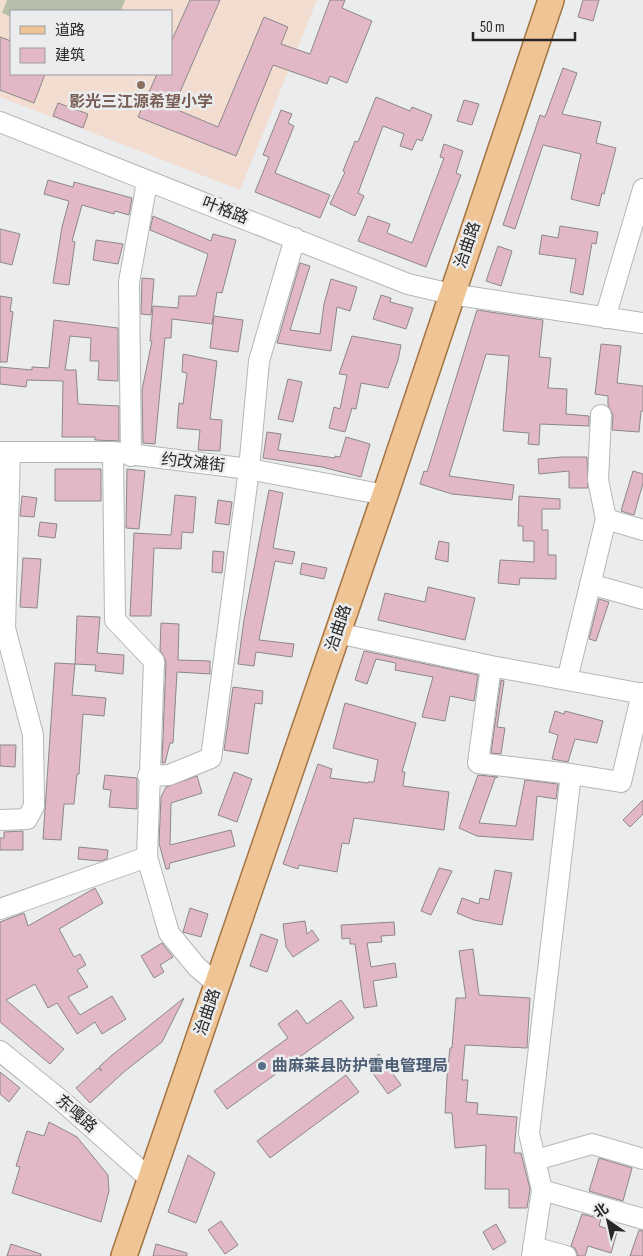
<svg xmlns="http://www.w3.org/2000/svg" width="643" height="1256" font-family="'Sofia Sans Condensed','Noto Sans SC',sans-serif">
<rect width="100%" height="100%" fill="#ebecee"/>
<path fill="#f3ddd0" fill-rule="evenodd" d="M0,0H317L240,190L0,97ZM11,11H171V74H11Z"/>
<path fill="#b6bfa9" d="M7,0H125L121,11H11V17L2,13Z"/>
<path fill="#e3b8c6" stroke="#8b8889" d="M190,0H220L173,108L218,127L264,17L288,27L281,44L310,54L330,0H345L342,8L372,21L347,83L330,76L327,84L273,65L236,156L138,117L157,74H171V42Z
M583,0H599L593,21L578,17Z
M0,37L11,41V74H45L34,103L0,90Z
M563,68L577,73L562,114L601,122L596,143L616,148L604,194L602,193L599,206L571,199L581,154L543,145L515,229L503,225L540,115L545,117Z
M376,97L410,111L412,107L432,115L422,141L417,139L412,150L400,146L404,134L383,126L358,193L364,196L355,216L330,204L345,172L343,171L355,141L358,142Z
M464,100L479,104L472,125L457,121Z
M58,103L88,114L83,128L53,116Z
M281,110L292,114L288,123L294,126L275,173L330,195L320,218L255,192L269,157L263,155Z
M444,144L463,151L456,173L461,175L426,267L358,241L368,216L390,224L387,233L412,243L444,158L440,157Z
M48,180L73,187L74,182L132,198L129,215L115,211L114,214L82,205L72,241L75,242L69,285L53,283L62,227L69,201L44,194Z
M153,216L211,241L213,234L236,240L222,293L217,292L212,324L172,319L171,338H165L155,444L143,443L142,390L152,341H150L153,306L178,308L179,296H196L208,254L150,230Z
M560,226L598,232L596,244L592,243L583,295L570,292L576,259L539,254L542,235L558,238Z
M0,229L20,234L12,265L0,262Z
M96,240L123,244L118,264L93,260Z
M498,246L512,251L501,286L486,281Z
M300,263L310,266L290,330L320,334L324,304L331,279L357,287L350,311L337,307L331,351L277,343Z
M142,278L154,279L151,315L141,314Z
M381,295L391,298L390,302L413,308L406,329L373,319Z
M0,296L12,298L10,311L13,312L7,362H0Z
M477,310L543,320L539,357L551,358L548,388L567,389L566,414L589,416V426L540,424L539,445L528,444L529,433L503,431L509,356L486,354L449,476L514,485L512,500L452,494L420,484L424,471L427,472Z
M214,316L243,320L238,352L210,348Z
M54,320L118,328V381L98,380L99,361H90L91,338L70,336L65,370H76L78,404L119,406V441L95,440V437H62L63,381L27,380L26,387L0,384V367L32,370V367L49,368Z
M352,336L401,345L398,360L388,388L361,383L356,409L352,408L345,432L329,428L334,407L340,409L347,375L339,374Z
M601,344L621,346L617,383L643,386V411H641L639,432L612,430L613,415L608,405V396L595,394Z
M183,354L217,361L210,419L222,420L220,451L198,450L200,430L177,428L179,403L183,404L187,373L182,372Z
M288,379L302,382L293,422L278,419Z
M267,432L281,434L278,450L335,458V456L340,457L346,437L370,444L361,477L322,467L263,458Z
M562,457H587L588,488H569V471L539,474L538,459Z
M55,469H101V501H55Z
M127,469L145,471L139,529L126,528Z
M633,471L643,474V483L634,515L621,511Z
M269,490L283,493L273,548L295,552L292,564L275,561L259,640L294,644L292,657L256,652L254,666L238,664L244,620Z
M175,495L196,497L193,533L182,532L181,549L154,548L151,616H130L134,533L171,535Z
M22,496L37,498L34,517L20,516Z
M519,496L560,499V509H542V530H548V555H556V579L520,578L519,585L498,583L500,560L534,562V541H523V526H518Z
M218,500L232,502L229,525L215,523Z
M40,522L57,524L55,538L38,536Z
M439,541L449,543L448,562L435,559Z
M213,551L224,552L222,573L212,572Z
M23,558L41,559L37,608L20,607Z
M302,563L327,568L324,579L300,574Z
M428,587L475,598L465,640L378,620L385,593L425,602Z
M599,599L609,602L596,641L589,639Z
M77,616L100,617L97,653L124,655L123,674L95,671L96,665L75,664Z
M161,623L179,624L178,660L210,661V674L177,672L173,743H170L165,763H162L166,661L160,650Z
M364,651L478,675L474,701L450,696L445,721L422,717L433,677L395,670L396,663L376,659L367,684L355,680Z
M55,663L75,664L72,695L106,698L104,716L83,714L79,774H77L74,804H64L61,840L43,839Z
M501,680L504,681L497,727L505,728L501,754L491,753Z
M233,687L263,691L262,704L255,703L248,754L224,750Z
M345,703L416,723L402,772H405L403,786L449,792L444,830L354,818L349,844L342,843L337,872L299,865L298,869L283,864L318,764L332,769L330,778L368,783V782H374L378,760L333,748Z
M555,711L564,714L565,711L603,721L597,743L575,739L568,762L552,759L558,735L549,732Z
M0,745H16L15,767L0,766Z
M234,772L252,779L237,822L218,815Z
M105,775L137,778V809L109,807L111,790L103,789Z
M478,775L498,777L495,778L479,823L516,826L525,780L558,784L556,799L537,796L533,840L477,836L459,828Z
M197,776L202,793L171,803L170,845L231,830L235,846L170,863L169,869H166L159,843L161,797L166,787Z
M643,800V814L630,827L623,820Z
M23,831V850H0V838H4V832Z
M79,847L108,850L107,859L100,861L78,859Z
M439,868L452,871L431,915L421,911Z
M495,870L512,873L502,925L474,920L457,913L462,898L479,904L480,898L489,900Z
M95,888L103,903L59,929L74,957L80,954L86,965L77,970L88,987L68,997L80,1015L112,996L126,1019L102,1034L95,1022L77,1034L57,1003L48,1008L35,984L6,1000L64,1049L50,1064L0,1022V922L24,913L28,926Z
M190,908L208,914L201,937L183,932Z
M305,921L307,934L312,930L319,940L293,957L286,947L283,924Z
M394,922L395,935L381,936L382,942L367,943L371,967L395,963L397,977L373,981L377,1006L364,1008L355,944H350V938L342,939L341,925Z
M261,934L278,940L267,972L250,966Z
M162,943L173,957L160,965L164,972L154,978L141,956Z
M473,949L479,995L530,998L527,1048L465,1045L462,1080H468L466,1102L478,1103L477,1114L517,1117L514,1153H521L530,1189L527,1208H509V1189H485L486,1145L455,1148L452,1113H445L447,1077L450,1048H452L456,998H466L459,951Z
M184,998L162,1042L125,1071L90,1103L76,1088L98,1068L102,1071L99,1067L111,1056Z
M341,1000L354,1018L227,1109L214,1091L288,1038L278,1024L297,1010L307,1024Z
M379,1054L401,1085L388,1094L366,1064Z
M0,1072L20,1088L9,1102L0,1094Z
M346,1075L359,1092L270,1158L257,1141Z
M49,1122L77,1137L108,1175L109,1191L101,1222L12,1193L20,1167L16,1166L27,1131L44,1136Z
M188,1155L215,1173L196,1223L168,1212Z
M599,1158L632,1168L623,1201L589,1191Z
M582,1214L601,1219L599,1226L617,1232L611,1253L588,1246L585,1256H578L575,1248L571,1246Z
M221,1221L238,1245L225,1254L208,1230Z
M496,1224L506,1242L493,1250L483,1232Z
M639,1230L643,1231V1256H630Z
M11,1244L41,1254V1256H7Z
M156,1244L187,1253V1256H153Z"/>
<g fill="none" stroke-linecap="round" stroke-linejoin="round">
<g stroke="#b5b6b8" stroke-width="22">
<path id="minor" d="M0,122L408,284L451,294L643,323
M605,318L643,189
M601,415L598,480L606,519
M0,452H113L249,469L385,495
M113,452L115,620L154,661L147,857L169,933L197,967L217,984
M131,456L129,282L147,182
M590,584L643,599
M337,633L491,666L478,763L571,774L529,1133L542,1190L532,1256
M491,666L643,694
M567,680L606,519L643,530
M571,774L621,782L642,693
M148,776L169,775L211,758L249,469L259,361L295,238
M0,820L27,819L34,806L33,735L5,628L10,453
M0,909L147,857
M0,1051L62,1101L150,1179
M536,1160L592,1144L643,1159
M542,1190L643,1219
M533,1247L566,1256"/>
</g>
<g stroke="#a37441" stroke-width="28">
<path id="major" d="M124,1256L385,495L551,0"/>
</g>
<use href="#minor" stroke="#fff" stroke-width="20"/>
<use href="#major" stroke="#f0c595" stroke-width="25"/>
</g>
<circle fill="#8d6e63" stroke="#ebecee" stroke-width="2" cx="141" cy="85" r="5"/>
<circle fill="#5c6f8a" stroke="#ebecee" stroke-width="2" cx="262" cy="1066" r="5"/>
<g text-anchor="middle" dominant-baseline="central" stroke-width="5" stroke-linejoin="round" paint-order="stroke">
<g font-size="16" font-weight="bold" fill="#785e54" stroke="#ebecee">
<text x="141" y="102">影光三江源希望小学</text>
</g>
<g font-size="16" fill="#272728" stroke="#ebecee">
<text transform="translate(225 211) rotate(21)">叶格路</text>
<text transform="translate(468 245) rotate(-71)">治曲路</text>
<text transform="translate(193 463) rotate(6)">约改滩街</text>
<text transform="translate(339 628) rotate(-71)">治曲路</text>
<text transform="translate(208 1012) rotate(-71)">治曲路</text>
<text transform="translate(76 1114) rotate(41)">东嘎路</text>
</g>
<g font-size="16" font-weight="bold" fill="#4e5e75" stroke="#ebecee" text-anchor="start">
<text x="272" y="1066">曲麻莱县防护雷电管理局</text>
</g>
</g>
<rect x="10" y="10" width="162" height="65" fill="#ebecee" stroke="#9d9d9f"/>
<rect x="20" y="26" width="25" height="8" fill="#f0c595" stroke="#9d9d9f"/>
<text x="55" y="35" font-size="15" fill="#272728">道路</text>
<rect x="20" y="48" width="25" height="15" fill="#e3b8c6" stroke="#9d9d9f"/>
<text x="55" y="60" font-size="15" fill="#272728">建筑</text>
<g transform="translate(608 1221) rotate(326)" stroke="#ebecee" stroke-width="4" paint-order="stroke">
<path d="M0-4L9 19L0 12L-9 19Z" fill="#272728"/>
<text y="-8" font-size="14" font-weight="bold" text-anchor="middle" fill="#272728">北</text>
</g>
<path d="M473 32v8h102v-8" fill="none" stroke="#272728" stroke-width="2.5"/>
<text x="480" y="32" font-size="15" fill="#272728" stroke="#ebecee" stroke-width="4" paint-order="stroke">50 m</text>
</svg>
